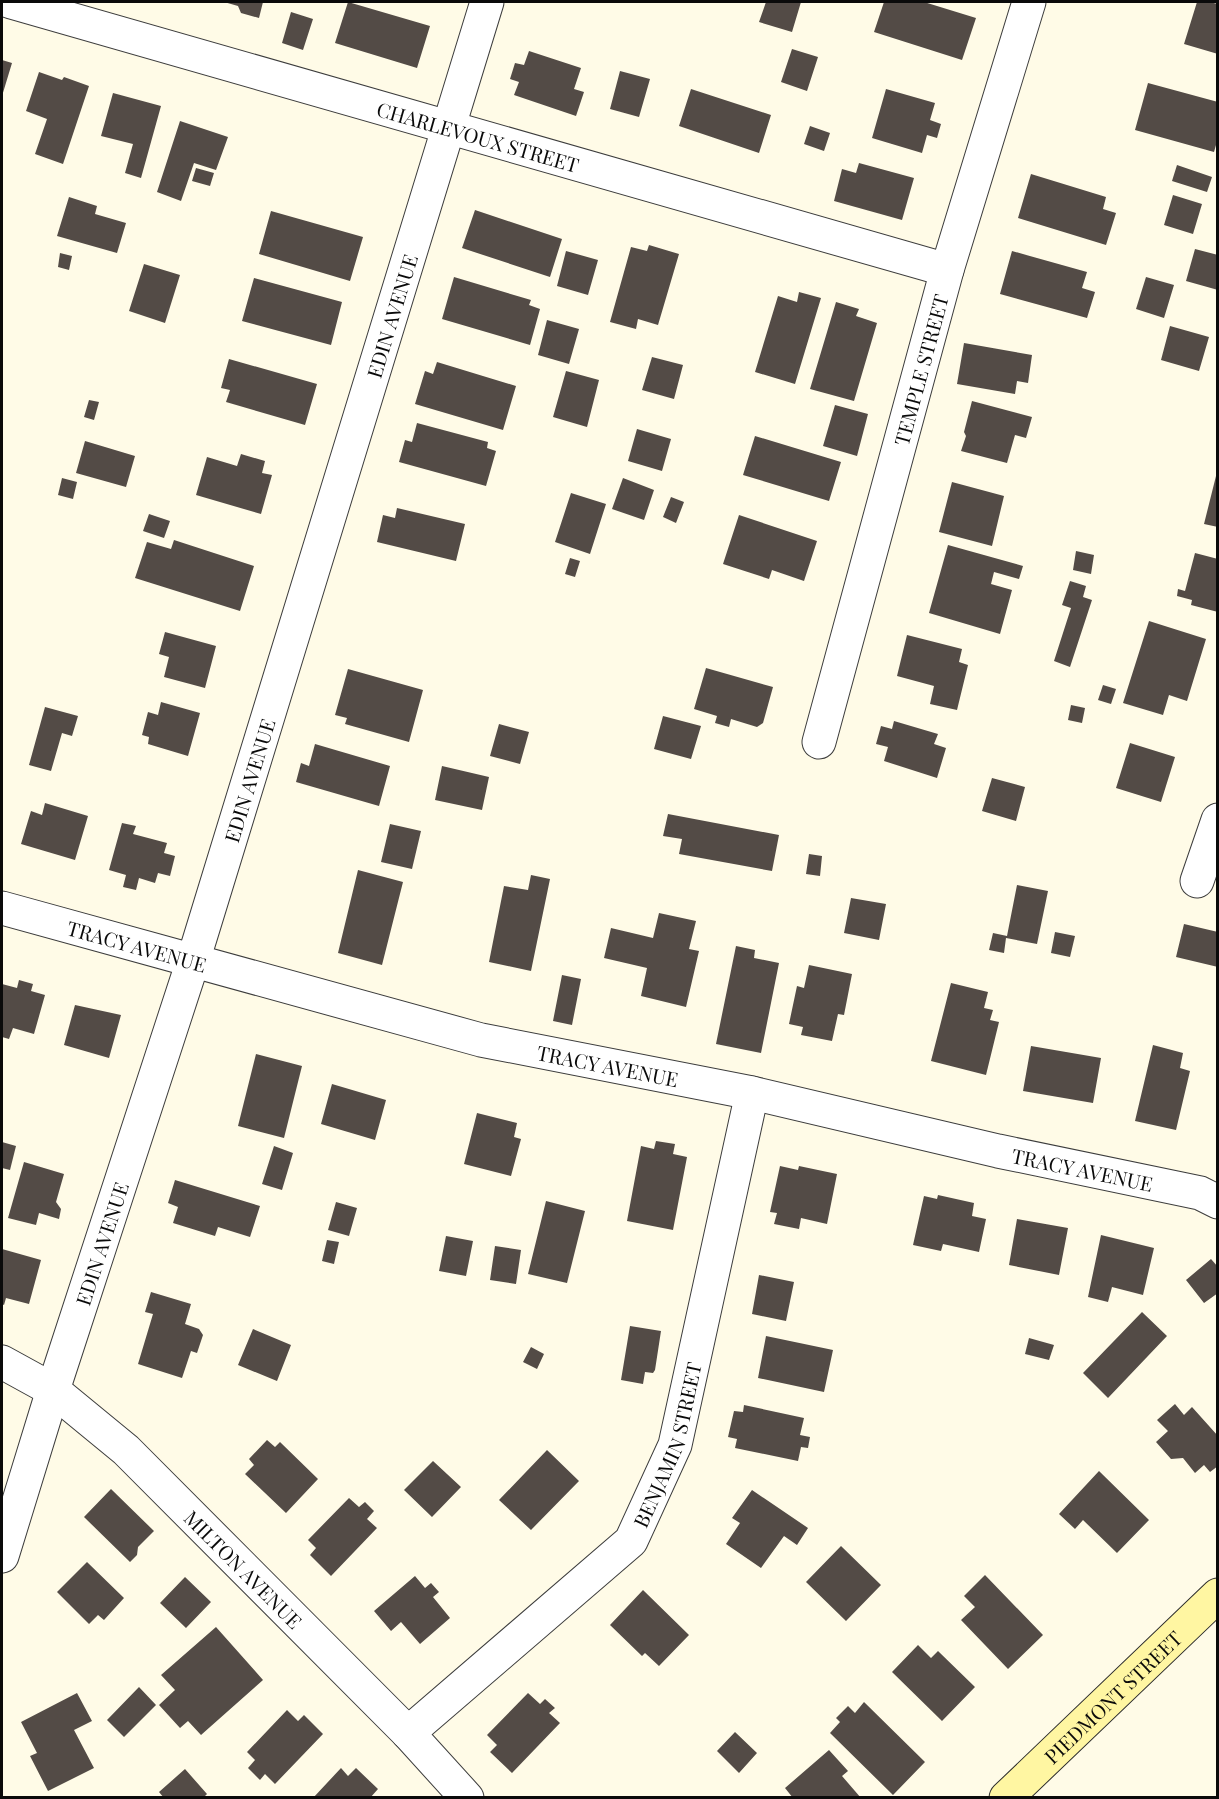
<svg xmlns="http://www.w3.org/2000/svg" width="1219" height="1799" font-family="'Playfair Display',serif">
<rect width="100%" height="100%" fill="#fffbe7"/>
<path fill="#534b46" d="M224,2H263L259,18L241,13L238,6Z
M348,2L430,26L417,68L335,43Z
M766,2H801L792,32L759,22Z
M884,2H924L976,18L962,60L874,32Z
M1197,2H1209L1218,4V54L1184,44Z
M291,12L313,19L303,50L282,43Z
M792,49L818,57L807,91L781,82Z
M529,51L581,68L574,89L584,92L576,116L514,95L519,82L510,79L515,63L524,65Z
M2,60L12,63L2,96Z
M620,71L650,79L639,117L610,109Z
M39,72L62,80L64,77L89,86L63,164L35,154L47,119L26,111Z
M1148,83L1218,102V138L1214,152L1135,130Z
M691,89L771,115L759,153L679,126Z
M886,89L935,103L930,120L941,124L937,138L927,135L922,153L872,138Z
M113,93L161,106L141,178L125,173L133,144L101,136Z
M180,121L228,137L216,170L194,163L181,201L157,192Z
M810,126L830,133L824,151L804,144Z
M859,163L914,178L902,220L834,201L842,169L856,173Z
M1177,165L1212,177L1207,192L1172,181Z
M196,168L214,173L210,186L192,181Z
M1031,174L1106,197L1103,209L1116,213L1106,245L1018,218Z
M1173,195L1202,204L1193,234L1164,225Z
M69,197L97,206L95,214L126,223L117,253L57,236Z
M475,210L562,239L550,277L462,248Z
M271,211L363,237L350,281L259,254Z
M649,245L679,254L658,325L638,319L636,329L610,322L631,247L647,251Z
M1195,249L1218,255V290L1186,281Z
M566,251L598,260L588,295L557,286Z
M1012,251L1087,272L1082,288L1095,292L1087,318L1000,294Z
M60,253L72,256L69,270L58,267Z
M144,264L180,275L165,323L129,311Z
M454,277L531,300L529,305L540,309L530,345L442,319Z
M1146,277L1174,285L1164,318L1136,309Z
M254,278L342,302L331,345L242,321Z
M799,292L821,298L795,384L755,372L778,296L797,302Z
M836,302L859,309L856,316L877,323L854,401L810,389Z
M547,320L579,329L569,364L538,355Z
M1170,326L1209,337L1199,371L1161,360Z
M964,343L1032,355L1028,383L1017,381L1015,394L957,384Z
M652,357L683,365L674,399L642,390Z
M229,359L317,384L305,425L226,402L230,390L221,388Z
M437,362L516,386L503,430L415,404L425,371L433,374Z
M566,371L599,380L587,427L553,417Z
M89,400L99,402L94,420L84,417Z
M972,401L1032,417L1026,438L1015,435L1007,463L961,451L966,436L964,432Z
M835,405L868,414L857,456L823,446Z
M417,423L488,442L487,448L496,451L486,486L399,462L405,440L412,442Z
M637,429L671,439L662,471L628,461Z
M755,436L841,462L829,501L743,475Z
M85,441L135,456L126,487L76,473Z
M241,454L265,461L262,473L272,475L261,514L196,495L207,457L237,466Z
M1217,472L1218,473V527L1204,524Z
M62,478L77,482L73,499L58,495Z
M623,478L654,490L644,520L612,509Z
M952,482L1004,496L992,546L939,532Z
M571,493L606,504L590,554L555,542Z
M671,497L684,502L676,523L663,517Z
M397,508L465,524L456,561L377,542L383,515L395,518Z
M149,514L170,521L164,538L143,531Z
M739,515L817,541L804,581L772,570L769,579L723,564Z
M174,540L254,566L240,611L135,578L147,542L171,549Z
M948,545L1023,566L1019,579L994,572L991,584L1012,590L1000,634L929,613Z
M1076,551L1094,555L1091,574L1073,570Z
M1195,553L1218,559V612L1191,605L1192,600L1177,596L1178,589L1185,591Z
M570,558L580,561L575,577L565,574Z
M1070,581L1086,586L1083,597L1092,600L1070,667L1054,661L1071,608L1062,605Z
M1149,621L1206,639L1187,701L1169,695L1163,715L1123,703Z
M165,632L216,646L205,688L164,677L169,657L159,654Z
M907,635L962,649L959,662L968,665L957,710L930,704L934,686L897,676Z
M706,668L773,687L763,723L757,727L731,719L729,727L715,723L717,716L694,709Z
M348,669L423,690L409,742L345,724L347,718L335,715Z
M1103,685L1116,689L1111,704L1098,700Z
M161,702L200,713L188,756L148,744L149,737L142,735L148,712L158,715Z
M1071,705L1085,708L1082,723L1068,720Z
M45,707L78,716L72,736L62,733L51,771L29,765Z
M663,716L701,726L691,759L654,749Z
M894,721L938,734L934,744L946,748L937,778L884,761L888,747L876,744L881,726L892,729Z
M499,724L529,732L520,764L490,756Z
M1130,743L1175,757L1161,802L1116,788Z
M315,744L390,766L379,806L296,782L301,763L309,766Z
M442,766L489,777L482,810L435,800Z
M992,778L1025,787L1016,821L982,811Z
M45,803L88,816L75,860L21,844L31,811L42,815Z
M668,814L779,835L772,871L679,854L682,839L663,836Z
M122,823L136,826L133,834L167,843L164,853L175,856L170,876L158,873L155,883L139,878L136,890L123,887L126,875L109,870Z
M390,824L421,831L412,869L381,862Z
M809,854L822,856L820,876L806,874Z
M358,870L403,882L382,965L338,953Z
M531,875L550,879L531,971L489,962L504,886L528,890Z
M1017,885L1048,891L1037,944L1006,938L1004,953L989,950L993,933L1007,936Z
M851,898L886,904L879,940L844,933Z
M659,913L696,921L689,949L699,951L686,1007L641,996L647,968L604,958L611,928L653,938Z
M1184,924L1218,932V967L1176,957Z
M1055,932L1075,936L1070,957L1051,953Z
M736,946L755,950L754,958L779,963L761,1053L716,1044Z
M809,965L852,974L844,1015L838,1014L832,1041L801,1035L803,1027L789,1024L797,986L804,988Z
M562,975L581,979L572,1025L553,1021Z
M19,980L33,984L31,991L45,995L34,1034L13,1028L9,1039L2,1037V984L17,988Z
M951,983L988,992L984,1008L993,1010L990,1020L999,1022L986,1075L931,1061Z
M75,1005L121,1015L109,1058L64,1045Z
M1153,1045L1183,1053L1180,1068L1190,1071L1176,1130L1135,1121Z
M1031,1046L1101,1058L1093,1103L1023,1091Z
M256,1054L302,1066L284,1138L238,1126Z
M332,1084L386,1100L375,1140L321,1124Z
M477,1113L517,1123L514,1137L521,1139L511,1176L464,1164Z
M656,1141L675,1144L673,1154L687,1157L673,1230L627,1221L641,1146L654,1149Z
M2,1142L16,1146L10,1170L2,1168Z
M274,1146L293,1153L282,1190L262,1184Z
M24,1162L64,1174L56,1202L61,1209L59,1219L39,1213L36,1225L8,1218Z
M780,1166L798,1170L799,1166L837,1174L827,1224L801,1218L799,1229L774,1224L777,1213L770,1212Z
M175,1180L260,1206L250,1237L218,1227L215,1236L173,1223L178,1207L168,1203Z
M938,1195L974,1203L972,1216L986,1219L979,1252L943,1244L941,1251L913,1245L924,1196L937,1199Z
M546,1201L585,1211L567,1283L528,1274Z
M336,1202L357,1208L349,1236L328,1230Z
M1017,1219L1068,1228L1059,1275L1009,1265Z
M1101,1235L1154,1248L1143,1295L1112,1287L1108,1302L1088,1297Z
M446,1236L473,1241L466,1276L439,1271Z
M327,1240L339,1242L334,1264L322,1261Z
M495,1246L521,1250L516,1284L490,1280Z
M2,1249L41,1260L29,1304L6,1298L4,1305L2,1304Z
M1211,1259L1218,1267V1293L1204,1303L1186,1280Z
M759,1275L794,1282L786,1321L752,1314Z
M151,1292L191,1304L185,1324L199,1329L203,1335L197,1353L191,1351L182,1378L138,1364L153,1314L145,1312Z
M1142,1312L1167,1336L1108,1398L1083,1373Z
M630,1326L661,1331L655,1370L653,1373L645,1372L643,1384L621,1380Z
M253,1329L291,1345L277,1381L238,1365Z
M766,1336L833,1350L824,1392L758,1378Z
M1029,1338L1054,1345L1049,1360L1025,1354Z
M531,1347L544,1354L537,1369L523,1362Z
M1175,1404L1184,1415L1192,1407L1218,1436V1466L1210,1472L1204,1465L1195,1473L1183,1458L1171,1459L1156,1442L1168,1431L1157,1420Z
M744,1405L804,1418L800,1435L810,1437L808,1448L801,1447L798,1461L735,1448L737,1439L728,1437L734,1411L743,1412Z
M267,1440L275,1447L280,1442L318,1479L286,1513L245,1474L254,1465L249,1459Z
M547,1450L579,1481L531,1530L499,1500Z
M433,1461L461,1487L432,1517L404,1490Z
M1099,1471L1149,1520L1117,1553L1083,1520L1075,1529L1059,1514Z
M111,1489L154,1531L138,1547L137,1555L130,1562L84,1517Z
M752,1490L808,1528L797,1545L784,1536L761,1568L726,1544L740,1523L732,1518Z
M349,1498L359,1507L365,1502L374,1511L367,1519L377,1528L331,1576L310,1555L316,1548L308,1540Z
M841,1546L881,1585L846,1621L806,1582Z
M87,1562L124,1598L104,1620L98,1615L89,1624L57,1592Z
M985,1575L1043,1635L1008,1669L961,1620L975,1607L964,1596Z
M415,1576L425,1588L431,1583L439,1592L433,1597L450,1618L420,1644L401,1622L391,1631L374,1611Z
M185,1577L211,1602L186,1628L160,1603Z
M643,1590L689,1635L659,1666L645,1653L642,1656L610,1625Z
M216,1627L263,1680L201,1735L188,1721L180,1728L159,1705L175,1690L161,1675Z
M918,1645L931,1658L938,1651L975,1687L942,1721L892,1672Z
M139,1687L156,1705L124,1737L107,1720Z
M77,1693L92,1721L74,1730L94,1768L48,1791L30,1756L37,1753L21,1722Z
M528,1693L540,1704L545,1699L555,1708L549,1713L560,1723L512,1773L490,1752L497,1745L487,1735Z
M864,1702L925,1762L893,1795L830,1733L840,1722L836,1718L848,1706L855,1713Z
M287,1710L298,1721L304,1715L323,1734L275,1784L265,1774L260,1780L248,1768L255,1760L247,1752Z
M735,1732L757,1753L739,1773L717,1751Z
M829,1750L848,1771L842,1776L861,1798H793L785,1788Z
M341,1768L348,1776L356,1768L378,1789L370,1798H313Z
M185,1769L207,1794L203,1798H164L159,1792Z"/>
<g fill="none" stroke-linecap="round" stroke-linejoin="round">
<g stroke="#3d3d3d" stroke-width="35">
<g id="street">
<path id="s1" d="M11,2L947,270"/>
<path id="s2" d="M819,742L947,270L1029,2"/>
<path d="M1197,881L1218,820"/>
<path id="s3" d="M2,908L481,1040L752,1093L998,1151L1200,1193L1218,1202"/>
<path id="s4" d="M2,1362L53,1390L126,1450L408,1733L467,1798"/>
<path id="s5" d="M2,1556L53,1390L193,961L487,2"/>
<path id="s6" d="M408,1733L631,1541L675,1445L752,1093"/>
</g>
</g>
<g stroke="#2c2c2c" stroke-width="35">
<g id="secondary">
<path id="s7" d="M1006,1798L1218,1595"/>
</g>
</g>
<use href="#street" stroke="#fff" stroke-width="33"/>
<use href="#secondary" stroke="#fff6a2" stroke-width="33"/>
</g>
<g text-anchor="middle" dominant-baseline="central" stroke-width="6" stroke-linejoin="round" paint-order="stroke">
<g font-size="20" fill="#0a0a0a" stroke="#fff">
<text stroke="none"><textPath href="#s1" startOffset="486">CHARLEVOUX STREET</textPath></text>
<text stroke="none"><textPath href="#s5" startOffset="1300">EDIN AVENUE</textPath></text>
<text stroke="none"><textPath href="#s2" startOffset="386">TEMPLE STREET</textPath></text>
<text stroke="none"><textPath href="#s5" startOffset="814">EDIN AVENUE</textPath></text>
<text stroke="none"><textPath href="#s3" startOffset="140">TRACY AVENUE</textPath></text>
<text stroke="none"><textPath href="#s3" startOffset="626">TRACY AVENUE</textPath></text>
<text stroke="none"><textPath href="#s3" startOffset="1112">TRACY AVENUE</textPath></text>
<text stroke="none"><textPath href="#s5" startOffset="328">EDIN AVENUE</textPath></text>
<text stroke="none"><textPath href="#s6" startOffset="398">BENJAMIN STREET</textPath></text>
<text stroke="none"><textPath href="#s4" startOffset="320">MILTON AVENUE</textPath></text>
<text stroke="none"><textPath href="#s7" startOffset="147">PIEDMONT STREET</textPath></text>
</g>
</g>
<rect width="1219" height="1799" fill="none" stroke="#0a0a0a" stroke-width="6"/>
</svg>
